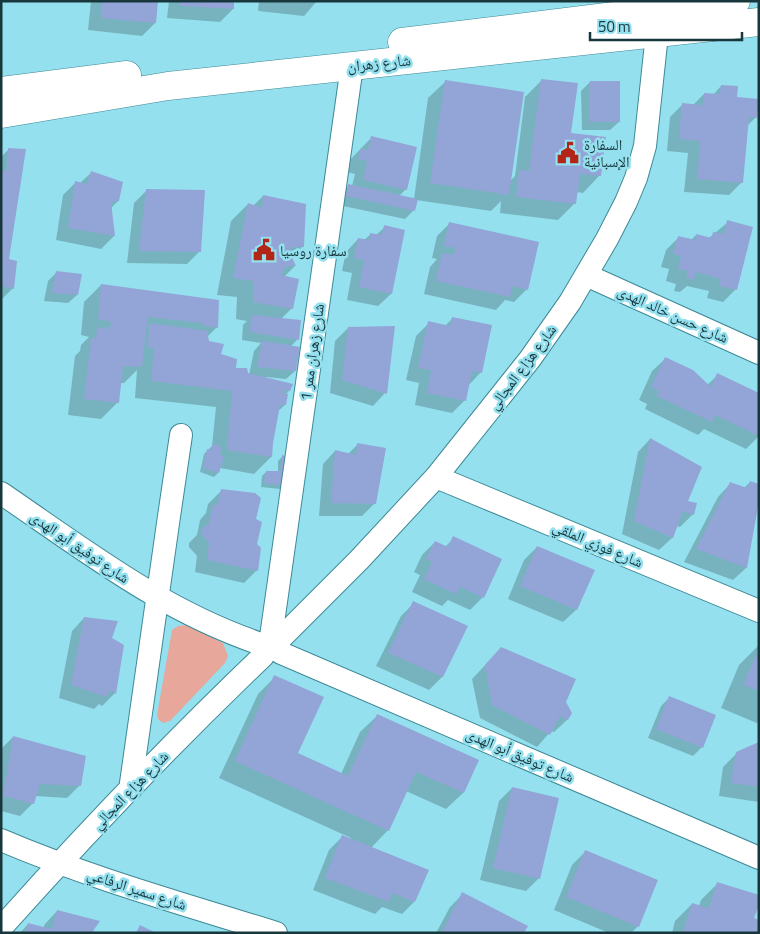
<svg xmlns="http://www.w3.org/2000/svg" width="760" height="934" font-family="'Titillium Web','Noto Naskh Arabic',sans-serif">
<rect width="100%" height="100%" fill="#95e0ee"/>
<path fill="#e7a79b" d="M187,625L223,643L228,656L225,663L170,721L163,723L158,719L157,715L172,630L178,626Z"/>
<path fill="#0003" d="M91,1H157L155,23L142,36L88,30Z
M169,1H233V9L220,22L167,18Z
M259,1H317L304,16L258,11Z
M542,80L570,134L604,138L599,176L583,193L576,192L575,203L558,220L500,213L501,201L491,211L416,200L414,210L405,219L338,205L340,194L349,186H352L355,174L346,172L348,162L371,138L406,189L399,196L414,199L428,98L445,82L510,181L515,176L525,97Z
M590,82L619,122L610,130H582L581,91Z
M721,86L756,117L747,126L742,182L729,195L684,192L688,153L667,151L670,117L683,104L693,105L704,94L713,95Z
M8,150L7,260L13,288L1,300V157Z
M91,173L118,201L111,208L114,236L101,249L56,240L63,195L76,182L80,183Z
M147,190L200,251L187,264L127,263L134,203Z
M263,196L303,246L291,258L295,266L284,277L292,308L281,319L297,340L291,346L295,371L286,379L266,377V379L289,391L285,395V405L277,412L271,443V457L254,474L220,468L218,473L214,477L200,472L204,454L212,446L216,407L135,398L137,370L124,383H120L118,402L101,419L68,415L75,356L80,351L81,345L89,337L81,335L84,302L101,285L217,327L207,337L208,342L219,355L235,369L249,375L254,351L261,343L242,340L243,325L247,321L236,319L237,297L217,295L231,221L248,204L253,206Z
M728,222L736,289L723,302L707,298L709,291L687,286L680,292L674,291L676,284L666,281L669,269L661,267L666,250L679,237L691,240L696,235L709,238Z
M450,223L527,289L514,302L505,300L496,310L424,294L430,267L437,259L432,258L437,236Z
M385,227L391,294L378,306L347,300L352,273L342,271L346,252L358,239L364,240L371,234L376,235Z
M56,273L77,295L68,303L44,301L48,281Z
M453,318L481,372L468,386L465,400L452,413L415,405L419,383L406,380L416,336L429,323L445,326Z
M348,328L385,393L373,406L330,393L335,341Z
M665,359L707,385L718,375L759,395V436L746,449L704,429L698,435L645,409L647,404L639,400L652,371Z
M650,439L693,514L680,527L676,526L672,538L659,550L622,534L638,452Z
M357,445L375,503L362,516H319L323,464L335,451L348,454Z
M282,457L284,485L280,489L261,487L262,476L266,472H278V461Z
M750,482L759,494L746,568L733,580L684,562L718,497L730,484L744,488Z
M221,491L254,519L257,570L244,583L195,572L197,556L189,547V543L197,535L200,520L206,513L208,504Z
M454,538L483,597L470,610L448,600L442,606L412,592L420,575L414,572L422,555L435,542L445,547Z
M537,547L576,610L563,622L508,599L524,560Z
M414,603L467,626L442,677L429,690L376,666L401,616Z
M84,618L111,638L115,693L102,706L99,704L94,709L59,698L72,631Z
M759,645V724L721,708L739,665Z
M489,661L564,702L570,713L567,720L554,732L551,731L537,747L480,718L472,679Z
M275,677L297,754L341,774L360,732L377,716L477,761L463,793L446,809L406,791L388,830L371,848L414,902L402,914L382,907L375,914L313,890L329,850L342,837L350,840L351,838L219,778L258,694Z
M669,698L702,747L693,756L648,738L661,706Z
M13,737L80,785L67,798L35,796L33,803L20,816L1,811V749Z
M759,743V802L719,796L723,767L737,753Z
M512,788L539,878L526,891L480,880L499,801Z
M585,852L638,926L631,933H609L554,910L572,865Z
M718,883L759,933H672L675,921L692,904L699,906L701,900Z
M463,894L523,933H436L450,907Z
M57,911L94,933H20L28,924L43,928L45,924Z"/>
<path fill="#93a4d7" d="M102,1H158L156,23L101,18Z
M180,1H234V9L180,6Z
M541,79L578,83L571,133L606,137L601,176L580,174L576,204L516,197L519,170L529,171Z
M445,80L524,92L509,195L430,183Z
M590,81H620V122H590Z
M721,85L738,86L737,97L759,99L757,118L749,117L743,183L697,179L700,141L679,139L682,103L703,105L704,93L720,94Z
M371,136L417,147L407,190L363,180L367,161L358,159L361,148L368,150Z
M8,148L26,149L9,259L17,261L14,289L1,286V170L8,171Z
M91,171L123,182L119,201L111,202L115,236L68,228L75,181L87,184Z
M348,184L418,199L415,211L346,196Z
M146,189L205,190L201,252L139,251Z
M263,195L306,204L304,247H291L290,253L296,266H286L281,275L299,279L293,309L253,302V281L233,278L248,203L262,208Z
M727,220L753,227L737,290L719,286L721,279L696,272L694,280L686,278L688,271L678,269L681,256L673,254L678,236L696,240V234L712,238L713,232L724,234Z
M449,222L539,242L528,290L512,286L510,297L436,281L442,253L454,255L455,248L444,246Z
M384,225L405,230L392,294L359,287L364,260L354,258L358,238L369,240L370,233L382,235Z
M56,271L82,274L78,295L52,293Z
M101,284L219,300L218,328L205,326L202,323L148,317L142,367L123,366L119,403L84,399L91,338H96L97,327L108,329L112,322L98,319Z
M251,315L301,320L299,340L250,332Z
M452,317L492,325L482,373L472,371L466,401L427,393L431,370L418,368L428,321L450,326Z
M149,323L207,331L209,341L224,344L221,354L237,359L236,368H247L248,373L293,384L290,391L285,390L283,393L288,394L286,405H280L273,443L272,457L227,450L232,391L151,381L154,348L148,347Z
M395,326L387,394L342,380L348,327Z
M262,341L300,347L296,371L257,367Z
M665,357L693,370L711,387L717,373L759,393V436L715,415L712,422L657,396L659,391L651,387Z
M650,438L702,467L688,501L697,503L694,515L683,511L673,538L634,521Z
M213,443L222,448L220,454L224,457L219,473L203,468L207,449L211,450Z
M357,443L386,448L376,504L331,503L335,450L356,455Z
M282,455L290,457L285,486L264,483L266,471H281Z
M750,481L759,484V501L747,568L696,549L730,482L747,488Z
M221,489L255,493L261,498L256,519L262,522L257,544L261,548L258,571L207,560L209,543L202,534L201,529L209,524L212,506L218,504Z
M453,536L502,559L484,598L460,587L456,594L424,579L432,562L426,559L435,541L448,547Z
M537,546L595,570L577,610L520,586Z
M413,601L468,626L443,677L388,653Z
M84,617L118,621L112,638L124,645L116,694L110,690L107,697L71,685Z
M501,647L576,679L566,702L572,713L568,720L560,716L550,735L492,705L485,665Z
M759,648V691L743,685Z
M274,675L324,697L298,753L348,776L377,714L479,760L464,793L416,772L389,831L235,761Z
M669,696L716,715L703,748L656,729Z
M13,736L86,756L81,786L40,784L34,804L3,796Z
M759,742V787L731,783L736,752Z
M512,787L559,798L540,879L493,868Z
M342,835L429,870L415,902L392,893L389,902L325,878Z
M585,850L658,880L639,927L566,897Z
M717,882L759,895V905L754,918L759,920V933H683L692,903L709,908Z
M462,892L528,926L524,933H442Z
M57,910L100,921L93,931L96,933H25L28,923L52,929Z
M140,925L156,933H136Z"/>
<g fill="none" stroke-linecap="round" stroke-linejoin="round">
<g stroke="#3d8995" stroke-width="24">
<path id="minor" d="M586,275L759,353
M436,477L759,611
M1,493C86,551 163,611 261,644
M271,637L352,66
M279,640L359,560L436,477L530,359L570,302L607,239L626,202L636,178L645,146L657,34
M281,653L759,858
M130,790C148,671 163,553 181,435
M1,840C90,878 184,904 276,933
M1,928C85,834 172,743 263,656"/>
</g>
<g stroke="#3d8995" stroke-width="29">
<path id="primary" d="M402,42L736,1
M1,91L127,75
M1,114L168,86L759,22"/>
</g>
<use href="#minor" stroke="#fff" stroke-width="22"/>
<use href="#primary" stroke="#fff" stroke-width="28"/>
</g>
<defs>
<g id="civic-bare" transform="scale(1.725)"><path d="M-.6-6.5H3V-4.5H.6V-3L4-1V1h2V6H-6V1h2V-1L-.6-3ZM-1.2 2.5V6h2.4V2.5Z" fill="#b32517" stroke="#95e0ee" stroke-width="2.5" paint-order="stroke"/></g>
</defs>
<g fill-rule="evenodd">
<use href="#civic-bare" x="568" y="153"/>
<use href="#civic-bare" x="264" y="250"/>
</g>
<g text-anchor="middle" dominant-baseline="central" stroke-width="5" stroke-linejoin="round" paint-order="stroke">
<g font-size="15" fill="#18373d" stroke="#95e0ee">
<text transform="translate(379 63) rotate(-6)">شارع زهران</text>
<text transform="translate(673 314) rotate(24)">شارع حسن خالد الهدى</text>
<text transform="translate(312 352) rotate(-82)">شارع زهران ممر 1</text>
<text transform="translate(522 367) rotate(-53)">شارع هزاع المجالي</text>
<text transform="translate(598 544) rotate(23)">شارع فوزي الملقي</text>
<text transform="translate(80 547) rotate(34)">شارع توفيق أبو الهدى</text>
<text transform="translate(520 755) rotate(23)">شارع توفيق أبو الهدى</text>
<text transform="translate(130 790) rotate(-46)">شارع هزاع المجالي</text>
<text transform="translate(137 889) rotate(18)">شارع سمير الرفاعي</text>
</g>
<g font-size="15" fill="#18373d" stroke="#95e0ee" text-anchor="start">
<text x="584" y="144">السفارة<tspan x="584" dy="17">الإسبانية</tspan></text>
<text x="280" y="250">سفارة روسيا</text>
</g>
</g>
<rect width="760" height="934" fill="none" stroke="#18373d" stroke-width="5"/>
<path d="M590 32v8h152v-8" fill="none" stroke="#18373d" stroke-width="2.5"/>
<text x="598" y="32" font-size="15" fill="#18373d" stroke="#95e0ee" stroke-width="4" paint-order="stroke">50 m</text>
</svg>
